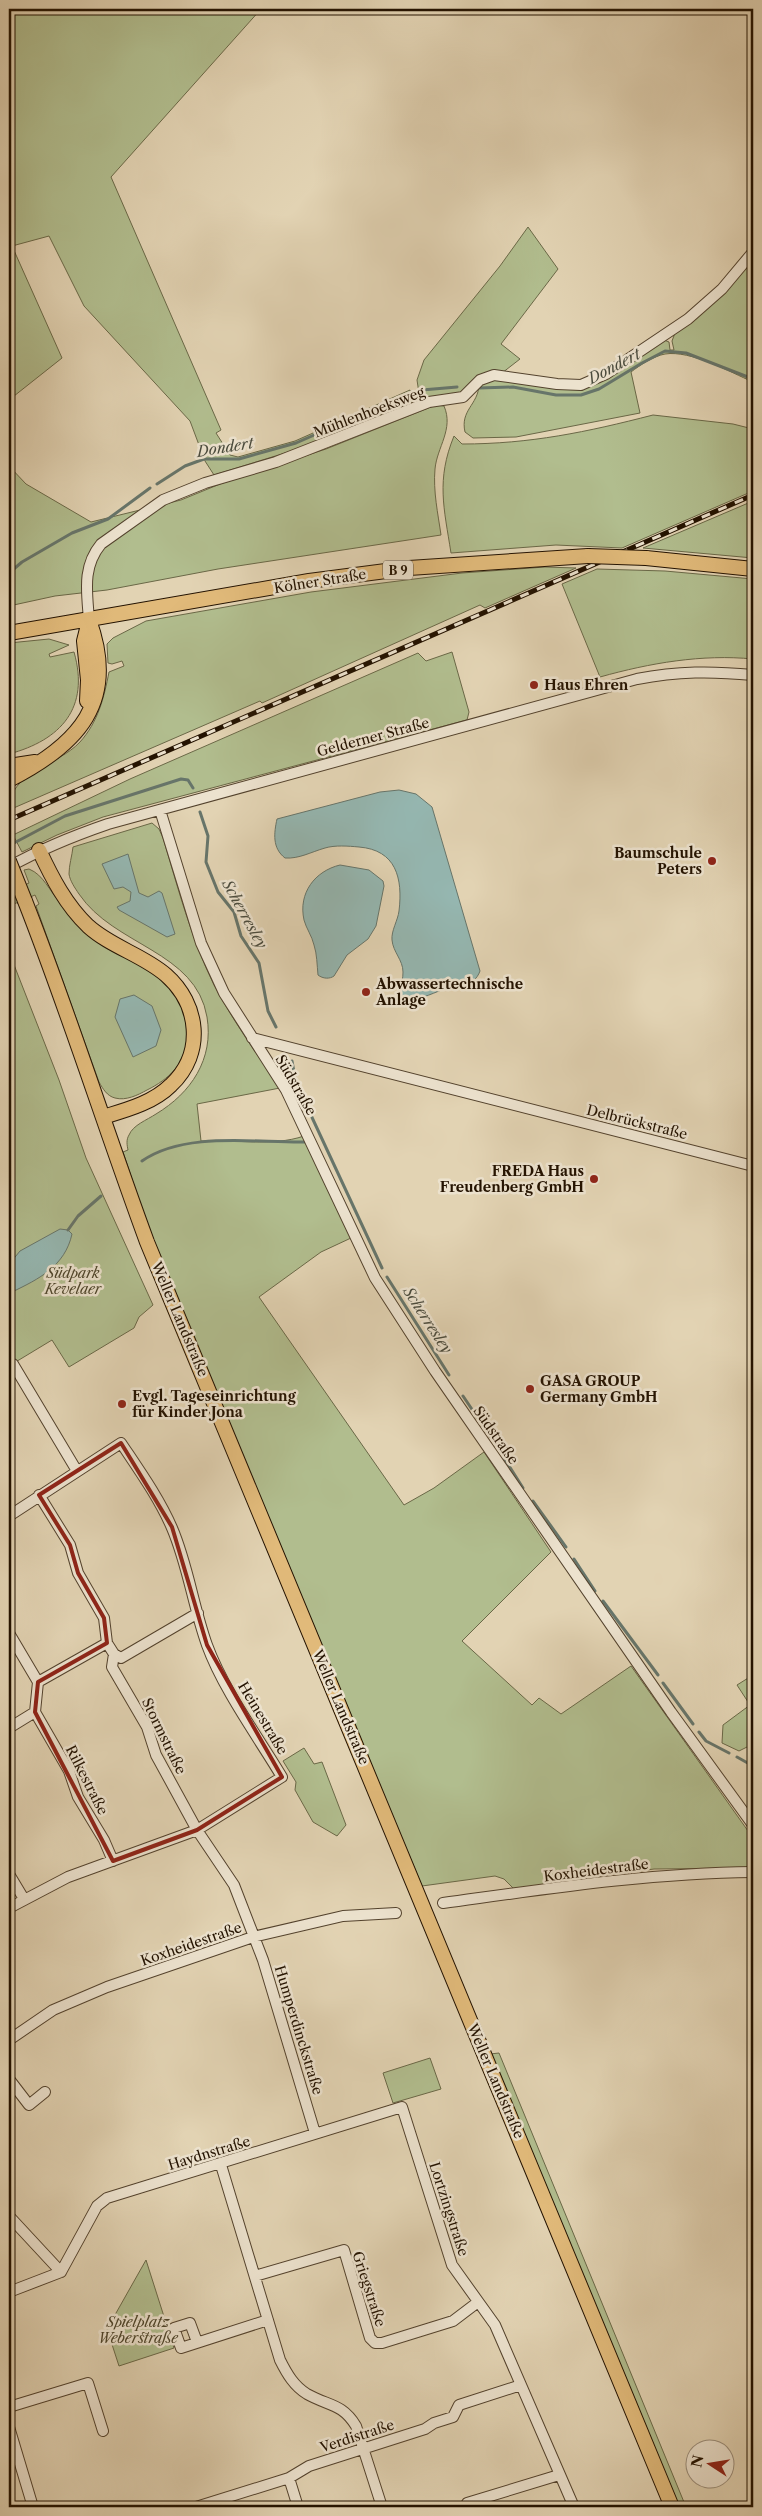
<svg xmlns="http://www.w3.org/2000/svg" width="762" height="2516" font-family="'Libre Caslon Text',serif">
<rect width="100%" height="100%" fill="#e2d3b3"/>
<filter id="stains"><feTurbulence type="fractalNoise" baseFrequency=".004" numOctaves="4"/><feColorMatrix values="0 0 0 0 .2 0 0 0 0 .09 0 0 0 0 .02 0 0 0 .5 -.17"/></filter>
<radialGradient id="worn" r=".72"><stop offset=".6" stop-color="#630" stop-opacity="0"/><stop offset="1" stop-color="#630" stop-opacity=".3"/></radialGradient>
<path fill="#b1bd8e" stroke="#6a6847" d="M9,9H261L111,177L221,430L216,433L230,455L238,457L295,441L410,390L413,402L298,449L214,475L205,461L190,421L84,306L49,236L12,246L62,358L9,400Z
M528,227L558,269L501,344L520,359L502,373L461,393L420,400L417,380L424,360L500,266Z
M753,258V382C730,372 691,350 665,354C654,356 640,365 631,372L640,413L516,437L473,438L465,432C460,410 478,405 479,385L488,379L579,387L664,340L669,342L670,350H674L672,341L675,333Z
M436,405L444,406C454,429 437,447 435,469C433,491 438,514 441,535L218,569L107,590L55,596L9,606V466L26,484L91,522L181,500L220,484L326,449Z
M653,415L733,424L753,429V491L622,548L556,545L451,553C444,508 436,480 454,436L462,444C530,444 587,432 653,415Z
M753,501V558L643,548Z
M545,567L576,568L485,608L480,605L262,703L260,701L9,810C9,771 58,766 80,742C98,722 104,698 109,672L124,666L122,661L112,664L108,663L107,644L113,638L146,621L311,592L462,573Z
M597,569L665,571L753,579V659C702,654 650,663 600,677L562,584Z
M49,639L69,645L49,654L50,657L74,652C90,708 61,740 9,754V643Z
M452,652L469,712L467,720L103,817L57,835L22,852L13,835L130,779L418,653L426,661Z
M152,823L159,829L163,838C178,888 191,938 214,985C233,1021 257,1054 280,1088L197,1104L201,1141C235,1139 272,1147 304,1136L351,1238L321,1252L259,1297L404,1505L434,1488L484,1452L551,1552L462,1641L532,1705L539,1698L561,1714L631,1666L753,1838V1868L654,1869L514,1889L504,1879L495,1876L422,1886L174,1292L144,1215L123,1152L128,1150C127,1145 126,1140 129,1135C133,1125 147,1120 156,1114C191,1093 214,1059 207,1017C196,951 114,946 79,894C75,888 70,881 69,874C69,865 72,856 73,847Z
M29,869C44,875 49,891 60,902C68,910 78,916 87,922C106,936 163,973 173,990C198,1031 192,1068 147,1090C138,1095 126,1101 115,1098C107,1096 103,1089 99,1082L36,906L39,904L35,895L9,906V892L29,883L24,870Z
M9,952L59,1080L86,1158L153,1305L139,1317L134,1328L69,1367L52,1340L9,1366Z
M753,1675V1744L739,1751L722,1743L723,1725L750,1705L737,1685Z
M304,1748L314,1764L322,1762L346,1825L337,1836L313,1822L295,1790L296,1782L283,1761Z
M499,2053L686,2507H679L490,2054Z
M430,2058L441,2089L393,2103L383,2073Z
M146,2260L174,2348L119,2366L107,2329Z"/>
<path fill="#95b7b1" stroke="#67756a" d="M399,790L416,794L432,807L480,971C474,988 457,984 444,989C429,995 418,1000 403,1002C398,990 403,984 403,972C403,960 393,952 392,940C391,931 398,920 399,911C403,878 396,850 359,847C348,846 335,845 325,848C311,852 299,859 285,858C272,848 274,833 277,819L380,792Z
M128,854L139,893L148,897L159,891L162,893L175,934L167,937L119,910L117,907L130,901L131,892L123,887L114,889L102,864Z
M340,865L369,870L383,881L384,886L376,926L368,939L347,955L334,976C330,979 323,979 318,975C317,965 317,954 314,945C312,936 306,928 304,920C298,893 315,871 340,865Z
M134,995L152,1006L161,1030L156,1046L133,1057L115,1017L120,999Z
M60,1229L68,1230L72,1234C65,1266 39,1279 12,1292L9,1297L11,1262L20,1251Z"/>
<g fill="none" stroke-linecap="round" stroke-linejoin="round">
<path stroke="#67756a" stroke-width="3" d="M479,388L513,387L556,395H581L599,389L642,363L665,351L686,353L753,379
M422,390L457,387
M157,484L185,466L204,459H239L296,443L410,393
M9,573L22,562L72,533L108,519L150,488
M200,812L208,836L206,862L218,892L234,912L241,936L259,963L268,1011L276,1027
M14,843L65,816L181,779L188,780L193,788
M292,1061L296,1083L382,1268
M142,1161C185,1131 256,1143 305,1142
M68,1230L78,1216L101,1196
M387,1277L449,1375
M463,1396L492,1439
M504,1458L523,1488
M533,1501L566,1547
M574,1559L595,1591
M603,1601L658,1675
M663,1683L693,1724
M699,1732L706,1741L729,1753
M737,1757L753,1766"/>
<g stroke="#53422d" stroke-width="12">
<path id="minor" d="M89,620C87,592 82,567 101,544L163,500L205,483L276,462L429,402L463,397L480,380L494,375L557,384L581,385L606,374L688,319L722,289L753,252
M160,810L201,943L224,993L286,1090L375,1278L435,1371L671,1712L753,1825
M9,867C41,849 73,836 108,824L637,679C678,671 712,671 753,675
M252,1038L753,1166
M13,1364L77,1471
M39,1495L70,1545L78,1573L104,1618L107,1643
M9,1516L121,1443C139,1470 159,1498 172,1528C188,1565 193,1606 207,1645C223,1689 258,1737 282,1777L197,1830L68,1877L9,1908
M9,1633L38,1682
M114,1654L112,1667L147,1727L156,1755L197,1830L234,1885L263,1960L315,2133
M35,1712L69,1771L78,1797L104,1840L113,1861
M9,1728L35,1712L38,1682L107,1643L114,1654L121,1658L198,1613
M9,1874L24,1899
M443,1903C546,1889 649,1873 753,1872
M9,2040L53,2010L107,1987L253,1937L343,1916L396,1913
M9,2079L29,2105L45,2092
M221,2165L280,2360C287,2374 294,2386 307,2394C328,2406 342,2403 356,2426L382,2507
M9,2216L61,2272
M255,2276L344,2250L370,2338L375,2343H382L453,2321L478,2302
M9,2292L61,2272L97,2206L107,2198L402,2107L452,2265L495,2325L574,2507
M197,2342L190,2323L174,2328L181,2348L268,2320
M9,2407L88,2383L103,2431
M9,2427L33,2507
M289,2478L298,2507
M467,2503L559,2475
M196,2507L289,2478L309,2466L425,2429L434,2423L453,2417L459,2405L521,2385"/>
</g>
<g stroke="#231200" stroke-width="16">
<path id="major" d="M646,558L753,569
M9,633L309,581L409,568L588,556
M87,701L88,680L84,641L89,621
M9,766L35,762
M9,780C78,745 119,702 89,620
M39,850C52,878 66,905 88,926C111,947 143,955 166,975C199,1004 205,1053 171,1085C153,1103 126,1110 103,1117
M25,901C69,1013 105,1128 147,1242L672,2507"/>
</g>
<use href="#minor" stroke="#ece2ce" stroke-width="10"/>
<use href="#major" stroke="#e1ba7a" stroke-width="14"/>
<g stroke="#231200" stroke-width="5">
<path id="rail" d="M9,820L753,495"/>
</g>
<use href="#rail" stroke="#ece2ce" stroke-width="3" stroke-dasharray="9" stroke-linecap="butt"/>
<g stroke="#231200" stroke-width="16" stroke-linecap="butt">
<path id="major-bridge" d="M588,556L646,558
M9,861L25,901"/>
</g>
<use href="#major-bridge" stroke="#e1ba7a" stroke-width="14"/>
</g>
<path fill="none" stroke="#8f2418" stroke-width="4" stroke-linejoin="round" d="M121,1443L172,1527L207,1645L282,1777L197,1830L113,1861L35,1712L38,1682L107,1643L104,1618L78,1573L70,1545L39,1495Z"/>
<g fill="#8f2418" stroke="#ece2ce" stroke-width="2">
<circle cx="534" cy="685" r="5"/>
<circle cx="712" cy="861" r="5"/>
<circle cx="366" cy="992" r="5"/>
<circle cx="594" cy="1179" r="5"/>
<circle cx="530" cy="1389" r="5"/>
<circle cx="122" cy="1404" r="5"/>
</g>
<g text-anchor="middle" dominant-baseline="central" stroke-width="5" stroke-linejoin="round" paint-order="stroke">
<rect fill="#ece2ce" stroke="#5f503e" stroke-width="1" x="383" y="560.5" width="30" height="19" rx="4"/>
<g font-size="12" font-weight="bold" fill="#231200">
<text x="398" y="570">B 9</text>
</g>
<g font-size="14" fill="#231200" stroke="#ece2ce">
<text transform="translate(369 412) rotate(-21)">Mühlenhoeksweg</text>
<text transform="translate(320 581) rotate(-9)">Kölner Straße</text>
<text transform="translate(373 737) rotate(-15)">Gelderner Straße</text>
<text transform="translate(296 1085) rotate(60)">Südstraße</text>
<text transform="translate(637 1122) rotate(14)">Delbrückstraße</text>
<text transform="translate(180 1319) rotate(67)">Weller Landstraße</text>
<text transform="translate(496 1435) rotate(55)">Südstraße</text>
<text transform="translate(341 1707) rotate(67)">Weller Landstraße</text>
<text transform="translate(263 1718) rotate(59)">Heinestraße</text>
<text transform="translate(164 1736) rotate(64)">Stormstraße</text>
<text transform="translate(87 1780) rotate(63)">Rilkestraße</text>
<text transform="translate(596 1870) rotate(-7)">Koxheidestraße</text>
<text transform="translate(191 1944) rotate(-19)">Koxheidestraße</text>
<text transform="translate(299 2030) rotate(73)">Humperdinckstraße</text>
<text transform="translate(496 2081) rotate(67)">Weller Landstraße</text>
<text transform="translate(209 2153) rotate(-17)">Haydnstraße</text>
<text transform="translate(449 2209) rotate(72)">Lortzingstraße</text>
<text transform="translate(369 2289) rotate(72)">Griegstraße</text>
<text transform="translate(357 2436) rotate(-18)">Verdistraße</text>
</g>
<g font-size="14" font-weight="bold" fill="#231200" stroke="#ece2ce" text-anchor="start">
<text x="544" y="685">Haus Ehren</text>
<text x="702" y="853" text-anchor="end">Baumschule<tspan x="702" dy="16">Peters</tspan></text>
<text x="376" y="984">Abwassertechnische<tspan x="376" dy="16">Anlage</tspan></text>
<text x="584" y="1171" text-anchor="end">FREDA Haus<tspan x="584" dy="16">Freudenberg GmbH</tspan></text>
<text x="540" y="1381">GASA GROUP<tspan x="540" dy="16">Germany GmbH</tspan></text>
<text x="132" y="1396">Evgl. Tageseinrichtung<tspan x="132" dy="16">für Kinder Jona</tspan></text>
</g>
<g font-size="14" font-style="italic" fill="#4e452b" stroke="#ece2ce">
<text x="73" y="1273">Südpark<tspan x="73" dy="16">Kevelaer</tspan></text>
<text x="138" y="2322">Spielplatz<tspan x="138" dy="16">Weberstraße</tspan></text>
</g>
<g font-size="15" font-style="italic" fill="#4b4c3e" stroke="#ece2ce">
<text transform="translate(614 366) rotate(-28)">Dondert</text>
<text transform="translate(225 447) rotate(-9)">Dondert</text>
<text transform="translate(245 914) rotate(61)">Scherresley</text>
<text transform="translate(428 1320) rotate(57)">Scherresley</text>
</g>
</g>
<rect width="762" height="2516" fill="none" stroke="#e2d3b3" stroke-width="30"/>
<rect x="10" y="10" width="742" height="2496" fill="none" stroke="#231200" stroke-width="2.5"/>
<rect x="15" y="15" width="732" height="2486" fill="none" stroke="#231200"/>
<g transform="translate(710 2464) rotate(282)"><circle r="24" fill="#ece2ce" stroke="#9c8f7c"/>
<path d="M0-4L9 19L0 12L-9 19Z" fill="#8f2418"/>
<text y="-8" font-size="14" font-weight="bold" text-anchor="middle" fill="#231200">N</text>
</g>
<rect width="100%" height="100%" filter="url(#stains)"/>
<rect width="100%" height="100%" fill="url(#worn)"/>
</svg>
